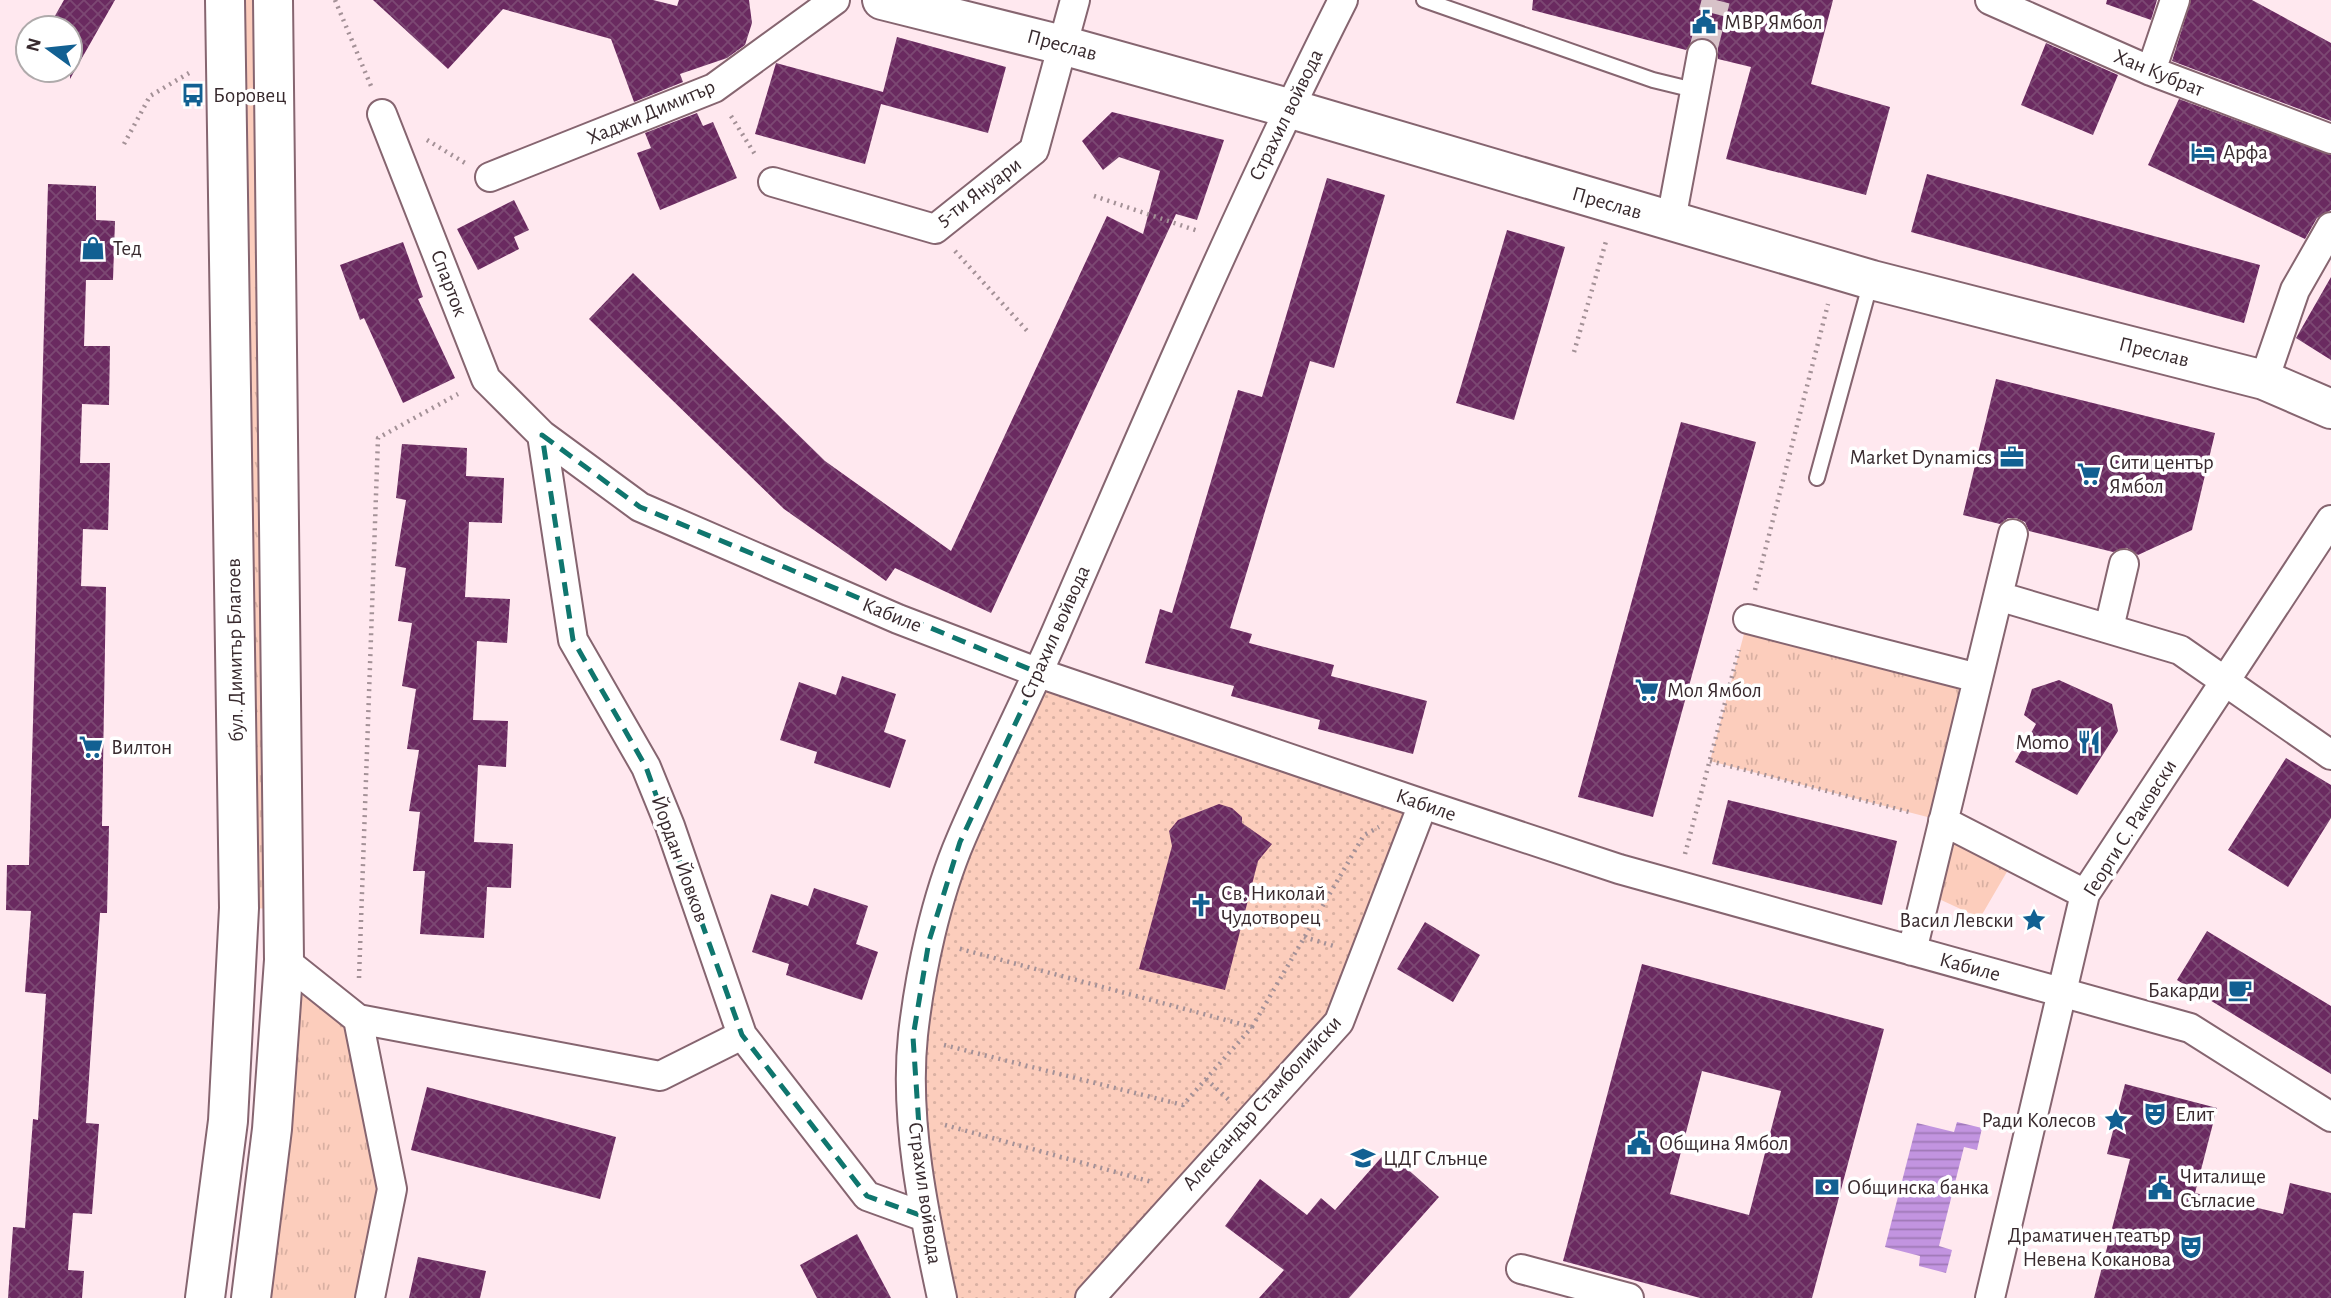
<svg xmlns="http://www.w3.org/2000/svg" width="2331" height="1298" font-family="'Alegreya Sans',sans-serif">
<defs>
<pattern id="grass-tufts" width="24" height="20" patternUnits="userSpaceOnUse" patternTransform="scale(1.75)"><rect width="24" height="20" fill="#fccdbc"/><path d="M3 7l-1-3M5 7V3M7 7l1-3M15 17l-1-3M17 17v-4M19 17l1-3" fill="none" stroke="#d9b0a2"/></pattern>
<pattern id="park-dots" width="8" height="8" patternUnits="userSpaceOnUse" patternTransform="scale(1.75)"><rect width="8" height="8" fill="#fccdbc"/><path d="M2 2h.1M6 6h.1" fill="none" stroke="#d9b0a2" stroke-width="1.8" stroke-linecap="round"/></pattern>
<pattern id="water-rules" width="6" height="5" patternUnits="userSpaceOnUse" patternTransform="scale(1.75)"><rect width="6" height="5" fill="#c294e0"/><path d="M0 2.5h6" fill="none" stroke="#9f79b6"/></pattern>
<pattern id="building-cross-hatch" width="8" height="8" patternUnits="userSpaceOnUse" patternTransform="scale(1.75)"><rect width="8" height="8" fill="#6a2a60"/><path d="M0 0l8 8M0 8l8-8" fill="none" stroke="#7c4873"/></pattern>
</defs>
<rect width="100%" height="100%" fill="#ffe8ef"/>
<path fill="url(#grass-tufts)" d="M225,0H273L284,909L239,908Z
M1748,619L1978,678L1943,821L2015,858L1980,918L1926,893L1943,821L1710,761Z
M284,960L358,1019L392,1189L370,1298H251Z"/>
<path fill="url(#park-dots)" d="M1039,673L1423,804L1339,1022L1090,1298H942L914,1116L929,941Z"/>
<path fill="url(#water-rules)" d="M1957,1122L1982,1128L1977,1150L1964,1147L1939,1246L1952,1250L1946,1273L1919,1266L1920,1256L1885,1247L1917,1123L1954,1132Z"/>
<path fill="url(#building-cross-hatch)" fill-rule="evenodd" d="M64,0H115L70,79V28H48Z
M373,0H653L677,6L679,0H749L752,23L745,45L727,58L680,74L683,82L634,102L611,39L503,9L448,69Z
M1533,0H1833L1811,84L1890,107L1866,195L1726,159L1751,67L1718,59V49L1712,41L1697,38L1686,50L1532,10Z
M2107,0H2157L2151,20L2106,4Z
M2191,0H2252L2331,43V121L2172,61Z
M897,37L1006,67L988,133L881,104L865,164L755,134L776,63L883,92Z
M2046,43L2118,75L2093,135L2021,105Z
M2179,99L2331,155V210L2317,218L2305,239L2148,165Z
M1112,112L1224,140L1197,220L1176,214L991,613L895,568L886,581L784,509L589,319L633,273L825,461L951,551L1107,216L1143,234L1160,171L1119,157L1103,170L1082,141Z
M697,113L703,126L713,122L737,178L660,210L637,153L651,148L645,133Z
M1927,174L2260,265L2244,323L1911,232Z
M1327,178L1385,195L1334,368L1310,361L1230,628L1252,634L1249,643L1334,665L1331,676L1427,701L1413,754L1318,729L1320,720L1231,696L1234,686L1145,663L1160,609L1172,613L1238,390L1262,397Z
M48,184L96,186V220L115,221L113,280H86L84,346H110L109,405L82,404L80,463H110L108,530L83,529L81,586L106,587L102,826H109L107,913H100L86,1123L99,1124L92,1214L73,1213L68,1270L84,1271L82,1298H8L13,1227L25,1228L33,1119L38,1120L46,994L25,992L31,911L6,910L7,865H29Z
M514,200L529,230L514,237L519,249L478,270L457,229Z
M1507,230L1565,247L1514,420L1456,403Z
M403,242L423,297L418,299L455,378L403,403L364,318L360,320L340,265Z
M2331,277V360L2296,338Z
M1996,379L2215,433L2192,530L2138,555L2127,548L2113,552L2029,531L2025,522L2016,518H2008L2000,524L1963,515Z
M1681,422L1756,442L1653,817L1578,797Z
M402,444L467,448L466,476L504,478L502,523L469,522L465,597L510,599L507,643L477,641L473,720L508,721L506,767L478,765L474,842L513,844L511,888L487,887L484,938L420,934L425,871H413L420,812L409,811L419,750L407,749L416,689L402,686L412,623L398,621L406,568L395,566L406,500L396,498Z
M842,676L896,694L884,732L906,740L890,788L814,763L817,752L780,740L799,682L836,695Z
M2059,680L2112,704L2118,731L2077,795L2015,762L2036,724L2024,715L2032,689Z
M2286,758L2331,785V818L2288,887L2228,850Z
M1728,800L1897,841L1882,905L1712,864Z
M1219,804L1232,808L1242,817V823L1272,844L1258,861L1225,990L1139,969L1172,846L1169,831L1178,820Z
M814,888L868,906L856,944L878,952L862,1000L786,975L789,964L752,952L771,894L808,906Z
M1425,922L1480,955L1453,1002L1397,969Z
M2207,931L2331,1006V1074L2177,980Z
M1642,964L1884,1029L1812,1298H1700L1563,1261ZM1702,1071L1781,1091L1749,1215L1670,1194Z
M2125,1084L2217,1108L2195,1193L2283,1214L2290,1183L2331,1193V1298H2094L2130,1159L2107,1154Z
M427,1087L616,1137L600,1199L411,1150Z
M1387,1151L1439,1197L1349,1298H1259L1284,1270L1225,1226L1260,1179L1307,1215L1321,1198L1335,1210Z
M857,1234L891,1298H817L800,1265Z
M418,1257L486,1271L480,1298H409Z"/>
<g fill="none" stroke-linecap="round" stroke-linejoin="round">
<path stroke="#d7c2c8" stroke-width="28" stroke-dasharray="28 14" stroke-linecap="butt" d="M1702,54L1716,0"/>
<g stroke="#866570" stroke-width="18">
<path id="lane" d="M1424,0L1653,80L1694,90
M1817,478L1871,281"/>
</g>
<g stroke="#866570" stroke-width="32">
<path id="street" d="M1990,0L2151,71L2331,139
M2151,71L2175,0
M382,114L486,379L542,435L640,507L898,619L1039,673L1423,804L1619,869L2190,1028L2331,1117
M490,177L714,88L835,0
M773,182L935,229L1034,150L1075,0
M1671,220L1702,54
M2264,380L2295,290L2331,227
M542,435L573,640L646,767L670,826L742,1035L867,1196L925,1217
M1998,596L2180,650L2331,755
M1748,619L1978,678
M2109,628L2124,564
M1943,821L2085,894
M1912,951L2013,534
M284,960L358,1019L392,1189L370,1298
M358,1019L660,1076L742,1035
M1521,1269L1629,1298
M942,1298C924,1215 904,1120 913,1035C920,972 936,897 961,839C992,766 1029,696 1060,623C1151,413 1240,204 1343,0
M1090,1298L1339,1022L1423,804
M1990,1298L2085,894L2331,520"/>
</g>
<g stroke="#866570" stroke-width="42">
<path id="secondary" d="M882,0L1062,45L1288,108L1872,280L2264,380L2331,409
M205,1298L228,1121L239,908L225,0
M251,1298L272,1129L284,960L273,0"/>
</g>
<path stroke="#a49197" stroke-width="4.5" stroke-dasharray="2 5" stroke-linecap="butt" d="M335,0L371,86
M731,116L756,156
M427,140L465,163
M124,144L150,96L189,73
M1094,196L1198,231
M955,251L1030,334
M1574,352L1607,238
M1755,590L1828,304
M1710,761L1913,813
M1685,854L1739,650
M1304,937L1334,946
M359,978L378,438L458,394
M1252,1027L1364,835L1379,827
M944,1045L1183,1105L1252,1027L957,948
M1206,1079L1229,1100
M945,1125L1152,1182"/>
<use href="#lane" stroke="#fff" stroke-width="14"/>
<use href="#street" stroke="#fff" stroke-width="28"/>
<use href="#secondary" stroke="#fff" stroke-width="38"/>
</g>
<path fill="none" stroke="#0f766e" stroke-width="5" stroke-dasharray="14 9" stroke-linejoin="round" d="M542,435L640,507L1039,673L960,842L929,941L913,1037L925,1217L867,1196L742,1035L646,767L573,640Z"/>
<defs>
<g id="civic-bare" transform="scale(1.89)"><path d="M-.6-6.5H3V-4.5H.6V-3L4-1V1h2V6H-6V1h2V-1L-.6-3ZM-1.2 2.5V6h2.4V2.5Z" fill="#126092" stroke="#fff" stroke-width="2.5" paint-order="stroke"/></g>
<g id="bus-bare" transform="scale(1.89)"><path d="M-5-6H5V4H4V6H2V4H-2V6H-4V4H-5ZM-3.5-4V0h7V-4ZM-3.5 1.2v1.5H-2V1.2ZM2 1.2v1.5H3.5V1.2Z" fill="#126092" stroke="#fff" stroke-width="2.5" paint-order="stroke"/></g>
<g id="hotel-bare" transform="scale(1.89)"><path d="M-6-4.5h1.5V1H6V5H4.5V3h-9V5H-6ZM-4 0a1.8 1.8 0 1 1 3.6 0ZM.5 0V-2.5h3Q6-2.5 6 0Z" fill="#126092" stroke="#fff" stroke-width="2.5" paint-order="stroke"/></g>
<g id="shop-bare" transform="scale(1.89)"><path d="M-5-2.5h2.3a2.7 3.5 0 0 1 5.4 0H5L5.5 6h-11ZM-1.5-2.5h3a1.5 2.3 0 0 0-3 0Z" fill="#126092" stroke="#fff" stroke-width="2.5" paint-order="stroke"/></g>
<g id="office-bare" transform="scale(1.89)"><path d="M-6-3h4V-5.5h4V-3h4V5H-6ZM-1-4.5V-3h2v-1.5ZM-6 0V1H6V0Z" fill="#126092" stroke="#fff" stroke-width="2.5" paint-order="stroke"/></g>
<g id="supermarket-bare" transform="scale(1.89)"><path d="M-6-5.5h2.5l.6 2H6L4.5 2H-2.5L-4.4-4H-6ZM-1.5 3.2a1.3 1.3 0 1 0 .1 0ZM3 3.2a1.3 1.3 0 1 0 .1 0Z" fill="#126092" stroke="#fff" stroke-width="2.5" paint-order="stroke"/></g>
<g id="restaurant-bare" transform="scale(1.89)"><path d="M-5-6h1v4h1v-4h1v4h1v-4h1v5L-1.5 .5V6h-2V.5L-5-1ZM5-6V6H3V1.5H1.5Q1.5-4 5-6Z" fill="#126092" stroke="#fff" stroke-width="2.5" paint-order="stroke"/></g>
<g id="church-bare" transform="scale(1.89)"><path d="M-1.2-6h2.4v3.5h3.3v2.4h-3.3V6h-2.4V-.1h-3.3v-2.4h3.3Z" fill="#126092" stroke="#fff" stroke-width="2.5" paint-order="stroke"/></g>
<g id="sight-bare" transform="scale(1.89)"><path d="M0-6L1.8-2.2L6-1.7L2.9 1.2L3.7 5.4L0 3.3L-3.7 5.4L-2.9 1.2L-6-1.7L-1.8-2.2Z" fill="#126092" stroke="#fff" stroke-width="2.5" paint-order="stroke"/></g>
<g id="cafe-bare" transform="scale(1.89)"><path d="M-5.5-4.5H6V0H3Q3 3.5 0 3.5H-2.5Q-5.5 3.5-5.5 0ZM3-3.2v2h1.7v-2ZM-6 4.5H4V6H-6Z" fill="#126092" stroke="#fff" stroke-width="2.5" paint-order="stroke"/></g>
<g id="theatre-bare" transform="scale(1.89)"><path d="M-5-5.5Q0-4 5-5.5V0Q5 5 0 6Q-5 5-5 0ZM-3.3-2.5H-1v1.5H-3.3ZM1-2.5H3.3v1.5H1ZM-2.8 1Q0 5.5 2.8 1Z" fill="#126092" stroke="#fff" stroke-width="2.5" paint-order="stroke"/></g>
<g id="school-bare" transform="scale(1.89)"><path d="M0-5L7-2L0 1L-7-2ZM-4 1L0 2.5L4 1V4Q0 6-4 4Z" fill="#126092" stroke="#fff" stroke-width="2.5" paint-order="stroke"/></g>
<g id="bank-bare" transform="scale(1.89)"><path d="M-6-4H6V4H-6ZM0-2.3a2.3 2.3 0 1 0 0 4.6a2.3 2.3 0 1 0 0-4.6Z" fill="#126092" stroke="#fff" stroke-width="2.5" paint-order="stroke"/></g>
</defs>
<g fill-rule="evenodd">
<use href="#civic-bare" x="1704" y="22"/>
<use href="#bus-bare" x="193" y="95"/>
<use href="#hotel-bare" x="2203" y="152"/>
<use href="#shop-bare" x="93" y="248"/>
<use href="#office-bare" x="2012" y="457"/>
<use href="#supermarket-bare" x="2089" y="474"/>
<use href="#supermarket-bare" x="1647" y="690"/>
<use href="#restaurant-bare" x="2089" y="742"/>
<use href="#supermarket-bare" x="91" y="747"/>
<use href="#church-bare" x="1201" y="905"/>
<use href="#sight-bare" x="2034" y="920"/>
<use href="#cafe-bare" x="2240" y="990"/>
<use href="#theatre-bare" x="2155" y="1114"/>
<use href="#sight-bare" x="2116" y="1120"/>
<use href="#civic-bare" x="1639" y="1143"/>
<use href="#school-bare" x="1363" y="1158"/>
<use href="#bank-bare" x="1827" y="1187"/>
<use href="#civic-bare" x="2160" y="1188"/>
<use href="#theatre-bare" x="2191" y="1247"/>
</g>
<g text-anchor="middle" dominant-baseline="central" stroke-width="7" stroke-linejoin="round" paint-order="stroke">
<g font-size="21" fill="#382a2e" stroke="#fff" text-anchor="start">
<text x="1724" y="22">МВР Ямбол</text>
<text x="213" y="95">Боровец</text>
<text x="2223" y="152">Арфа</text>
<text x="113" y="248">Тед</text>
<text x="1992" y="457" text-anchor="end">Market Dynamics</text>
<text x="2109" y="462">Сити център<tspan x="2109" dy="24">Ямбол</tspan></text>
<text x="1667" y="690">Мол Ямбол</text>
<text x="2069" y="742" text-anchor="end">Momo</text>
<text x="111" y="747">Вилтон</text>
<text x="1221" y="893">Св. Николай<tspan x="1221" dy="24">Чудотворец</tspan></text>
<text x="2014" y="920" text-anchor="end">Васил Левски</text>
<text x="2220" y="990" text-anchor="end">Бакарди</text>
<text x="2175" y="1114">Елит</text>
<text x="2096" y="1120" text-anchor="end">Ради Колесов</text>
<text x="1659" y="1143">Община Ямбол</text>
<text x="1383" y="1158">ЦДГ Слънце</text>
<text x="2180" y="1176">Читалище<tspan x="2180" dy="24">Съгласие</tspan></text>
<text x="1847" y="1187">Общинска банка</text>
<text x="2171" y="1235" text-anchor="end">Драматичен театър<tspan x="2171" dy="24">Невена Коканова</tspan></text>
</g>
<g font-size="21" fill="#382a2e" stroke="#fff">
<text transform="translate(1062 45) rotate(15)">Преслав</text>
<text transform="translate(2159 73) rotate(22)">Хан Кубрат</text>
<text transform="translate(651 112) rotate(-23)">Хаджи Димитър</text>
<text transform="translate(1286 115) rotate(-64)">Страхил войвода</text>
<text transform="translate(979 192) rotate(-37)">5-ти Януари</text>
<text transform="translate(1607 203) rotate(16)">Преслав</text>
<text transform="translate(449 283) rotate(69)">Спарток</text>
<text transform="translate(2154 352) rotate(14)">Преслав</text>
<text transform="translate(892 615) rotate(22)">Кабиле</text>
<text transform="translate(1055 632) rotate(-66)">Страхил войвода</text>
<text transform="translate(235 650) rotate(-91)">бул. Димитър Благоев</text>
<text transform="translate(1426 805) rotate(19)">Кабиле</text>
<text transform="translate(2130 828) rotate(-58)">Георги С. Раковски</text>
<text transform="translate(680 859) rotate(70)">Йордан Йовков</text>
<text transform="translate(1970 967) rotate(15)">Кабиле</text>
<text transform="translate(1262 1103) rotate(-48)">Александър Стамболийски</text>
<text transform="translate(925 1193) rotate(82)">Страхил войвода</text>
</g>
</g>
<g transform="translate(49 49) rotate(285)"><circle r="33" fill="#ffffff" stroke="#afaaab" stroke-width="2"/>
<path d="M0-5L12 26L0 18L-12 26Z" fill="#126092"/>
<text y="-10" font-size="19" font-weight="bold" text-anchor="middle" fill="#382a2e">N</text>
</g>
</svg>
